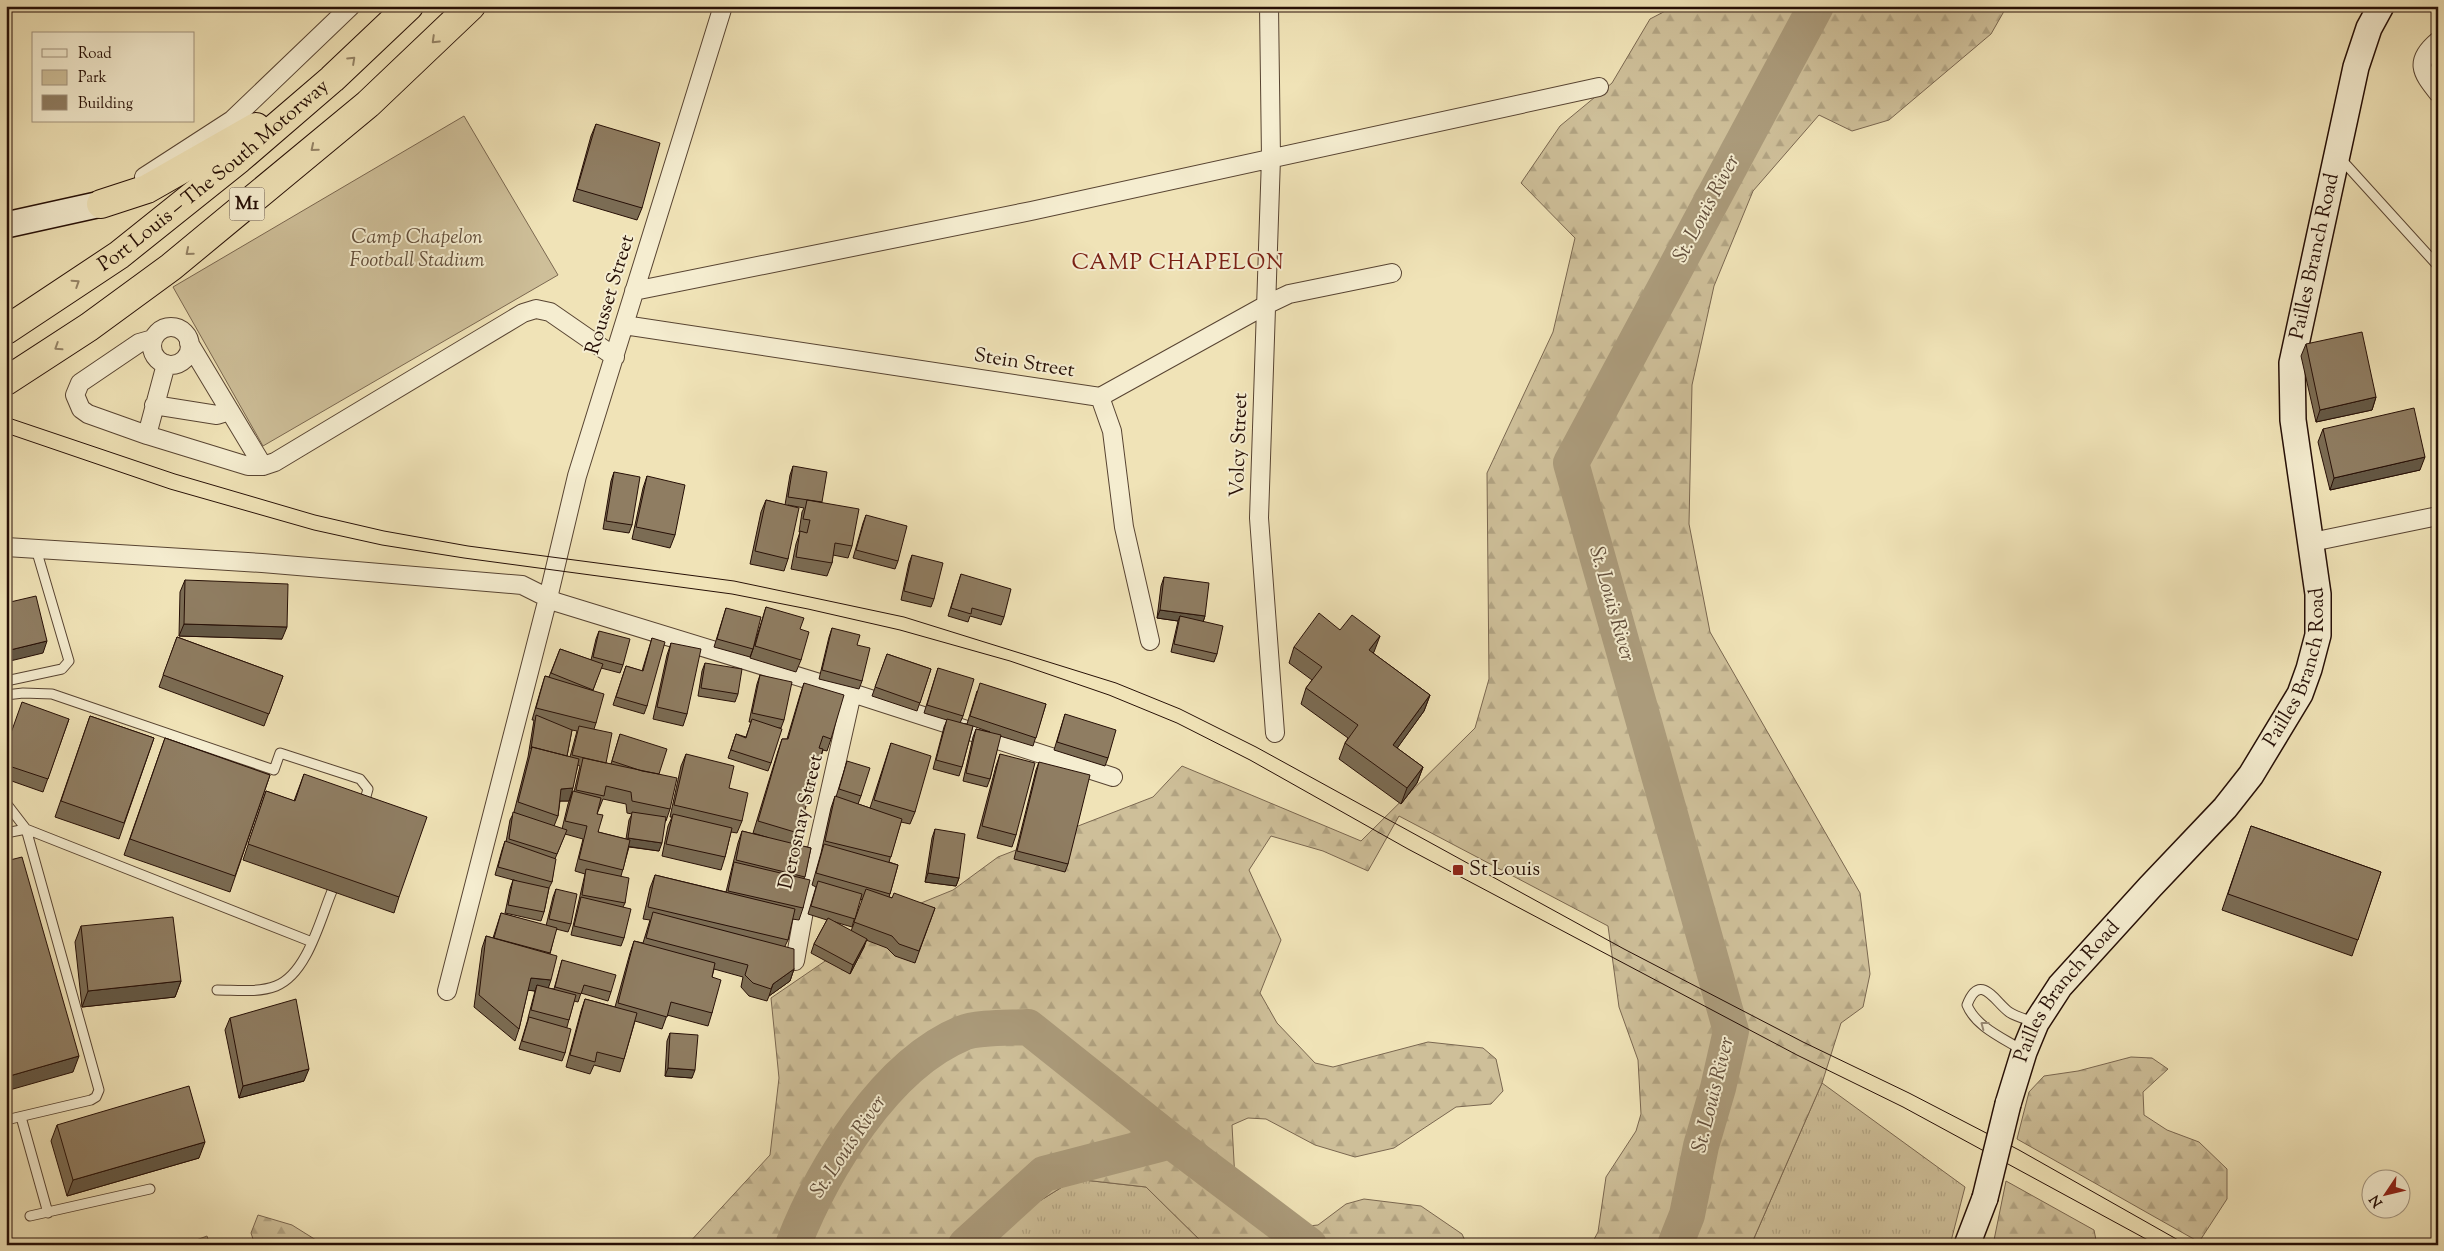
<svg xmlns="http://www.w3.org/2000/svg" width="2444" height="1251" font-family="'Sorts Mill Goudy',serif">
<defs>
<pattern id="grass-tufts" width="24" height="20" patternUnits="userSpaceOnUse" patternTransform="scale(1.25)"><rect width="24" height="20" fill="#cebf99"/><path d="M3 7l-1-3M5 7V3M7 7l1-3M15 17l-1-3M17 17v-4M19 17l1-3" fill="none" stroke="#b1a382"/></pattern>
<pattern id="forest-firs" width="22" height="20" patternUnits="userSpaceOnUse" patternTransform="scale(1.25)"><rect width="22" height="20" fill="#cebf99"/><path d="M5 1l3.5 6h-7zM16 11l3.5 6h-7z" fill="#b1a382"/></pattern>
</defs>
<rect width="100%" height="100%" fill="#f0e3b7"/>
<filter id="stains"><feTurbulence type="fractalNoise" baseFrequency=".004" numOctaves="4"/><feColorMatrix values="0 0 0 0 .2 0 0 0 0 .09 0 0 0 0 .02 0 0 0 .5 -.17"/></filter>
<radialGradient id="worn" r=".72"><stop offset=".6" stop-color="#630" stop-opacity="0"/><stop offset="1" stop-color="#630" stop-opacity=".3"/></radialGradient>
<path fill="url(#grass-tufts)" stroke="#7a6750" d="M1822,1083L1965,1187L1950,1245H1751Z
M1075,1179L1146,1187L1205,1245H993L1017,1215Z"/>
<path fill="url(#forest-firs)" stroke="#7a6750" d="M1675,6H2007L1991,34L1889,120L1852,131L1819,115L1753,191L1714,286L1692,385L1689,524L1710,632L1860,893L1870,974L1863,1007L1841,1023L1822,1083L1751,1245H1591L1598,1232L1606,1177L1636,1131L1641,1114L1638,1060L1619,1007L1608,926L1399,816L1368,871L1323,851L1271,836L1249,870L1281,940L1260,993L1277,1023L1315,1063L1333,1067L1428,1042L1483,1048L1496,1059L1503,1091L1491,1104L1456,1107L1394,1148L1355,1157L1315,1145L1266,1119L1248,1118L1232,1125L1235,1180L1281,1229L1318,1225L1346,1204L1364,1199L1421,1206L1462,1234L1467,1245H1205L1146,1187L1075,1179L1017,1215L993,1245H687L770,1155L779,1078L771,998L894,914L953,890L998,857L1153,797L1182,766L1361,841L1475,728L1489,679L1487,473L1553,332L1575,238L1521,183L1560,126L1612,83L1650,19Z
M2131,1057L2152,1058L2168,1069L2143,1092L2144,1115L2167,1130L2199,1142L2227,1169V1199L2199,1242L2017,1139L2029,1092L2044,1076L2078,1071Z
M2006,1181L2094,1230L2097,1245H1993Z
M258,1215L292,1225L324,1245H255L251,1233Z
M207,1236L210,1245H183Z"/>
<path fill="#cebf99" stroke="#7a6750" d="M464,116L558,275L263,446L173,287Z"/>
<g fill="none" stroke-linecap="round" stroke-linejoin="round">
<path stroke="#ab9b7b" stroke-width="36" d="M793,1245C823,1169 885,1065 963,1033C976,1027 1012,1028 1028,1027L1171,1141
M966,1245L1044,1174L1171,1141L1309,1245
M1675,1245L1687,1215L1701,1146L1718,1088L1731,1031L1571,463L1816,6"/>
<g stroke="#584432" stroke-width="11">
<path id="lane" d="M2340,158L2438,266
M6,681L62,669L69,661L36,549
M6,695L23,693L52,694L274,770L280,753L360,779L368,789L363,807
M6,803L26,829L99,1090L96,1097L91,1100L6,1120
M6,833L26,829L312,942
M217,990C236,990 258,993 276,986C307,974 320,920 332,891
M2022,1050C2003,1038 1976,1027 1967,1005C1980,971 1995,1002 2009,1012C2016,1017 2026,1019 2034,1022
M21,1117L48,1213
M30,1216L150,1189"/>
</g>
<g stroke="#584432" stroke-width="20">
<path id="street" d="M1269,6L1271,158L1259,518L1275,733
M2438,41C2414,61 2421,72 2438,93
M144,177L232,120L351,6
M634,291L1031,211L1599,87
M624,325L1100,397L1266,305L1289,294L1392,273
M152 346a19 19 0 1 1 38 0a19 19 0 1 1-38 0Z
M153,339L139,343L80,383L75,395L81,409L88,414L147,435L248,466H263L275,462L523,313L536,309L550,312L615,357
M189,343L263,466
M1100,397L1112,431L1124,527L1150,641
M154,405L217,415L230,411
M147,435L166,364
M2312,542L2438,516
M6,547L262,563L522,585L556,602L852,693L1113,777
M795,961L808,889L852,693
M447,991L548,598L577,476L723,6"/>
</g>
<g stroke="#260f06" stroke-width="28">
<g id="secondary">
<path d="M6,225L101,204"/>
<path id="s1" d="M2008,1104L2024,1052L2036,1023L2060,986L2150,887L2225,808L2251,775L2300,694L2309,669L2318,635V594L2293,420L2292,363L2356,67L2369,28L2381,6"/>
<path d="M1967,1245L1985,1198"/>
</g>
</g>
<g stroke="#260f06" stroke-width="30">
<g id="highway">
<path d="M101,204L147,189L256,127"/>
<path id="s2" d="M6,330L119,255L239,159L332,79L409,6"/>
<path d="M6,381L89,327L171,267L368,104L471,6"/>
</g>
</g>
<use href="#lane" stroke="#f5edd0" stroke-width="9"/>
<use href="#street" stroke="#f5edd0" stroke-width="18"/>
<use href="#secondary" stroke="#f5edd0" stroke-width="25"/>
<use href="#highway" stroke="#f0e3b7" stroke-width="28"/>
<path stroke="#260f06" stroke-width="1" d="M6,417L175,474L315,515L384,531L468,546L734,581L810,597L904,617L1116,683L1180,709L1256,747L1624,949L1803,1042L1909,1093L2019,1150L2187,1245
M6,433L170,489L314,530L382,545L464,558L732,594L808,609L900,630L1010,661L1109,695L1177,723L1250,760L1408,849L1797,1055L1903,1107L2157,1245"/>
<g stroke="#260f06" stroke-width="28" stroke-linecap="butt">
<path id="secondary-bridge" d="M1985,1198L2008,1104"/>
</g>
<use href="#secondary-bridge" stroke="#f5edd0" stroke-width="25"/>
</g>
<path fill="#7b6c54" stroke="#260f06" fill-rule="evenodd" d="M596,124L642,208L637,220L573,201L591,136Z
M2306,344L2376,397L2372,410L2316,422L2301,356Z
M2323,429L2420,470L2330,490L2318,442Z
M793,466L822,503L852,546L848,558L833,555L832,563L827,576L791,569L796,544L800,532H799L802,512L804,508L788,505V559L784,571L750,564L761,512L766,500L785,505L790,475Z
M614,472L632,525L629,533L603,529L611,481Z
M647,476L675,535L670,548L632,539L643,488Z
M866,515L898,561L895,569L853,558L863,523Z
M912,555L934,599L931,607L901,600L909,563Z
M961,574L1004,617L1001,625L970,616L968,622L948,616Z
M1164,577L1205,616L1203,622L1217,654L1214,662L1171,652L1178,621L1157,618L1161,586Z
M185,580L282,639L179,636L180,592Z
M766,607L800,629L801,660L796,672L750,658L753,649L750,657L714,647L726,608L753,649Z
M832,628L857,645L862,681L859,689L819,679L829,637Z
M1340,630L1374,652L1373,653L1430,695L1424,711L1397,748L1423,767L1417,783L1401,804L1339,759L1345,743L1348,738L1301,704L1306,688L1312,680L1289,663L1294,647Z
M599,631L623,665L620,673L601,668L593,690L596,723L594,729L606,763L611,764L620,734L659,774L670,809L666,821H665L659,851L629,847L621,876L625,903L623,907L624,938L621,946L571,935L585,874L575,871L583,839L565,834L555,859L552,882L549,888L544,912L541,921L505,913L510,889L513,880L517,881L495,875L502,850L505,841L506,842L510,820L514,812L528,757L534,720H532L541,689L545,676L549,677L560,649L591,660L596,639ZM572,730L577,731L570,757L567,756ZM578,765L580,766L574,792L573,791L568,804L562,829L554,826L558,816L560,801H569ZM603,799L626,804L627,813L632,814L629,820L626,839L598,832L597,814Z
M177,637L283,676L264,726L159,687Z
M652,638L647,706L644,714L613,705L626,666L642,671Z
M671,643L687,714L683,726L653,719L667,655Z
M887,654L931,669L917,711L872,696Z
M705,663L738,694L735,702L698,696L702,671Z
M938,668L963,716L960,723L967,724L977,691L1046,704L1033,746L1000,736L990,779L987,787L963,781L973,737L976,729L990,732L973,726L962,767L959,776L933,769L944,727L947,720L924,713Z
M760,675L784,720L781,728H777L771,763L768,771L728,758L736,734L746,737L751,722H749L757,684Z
M804,683L831,739L827,751L823,750L794,844L811,848L804,879L803,908L799,920L792,919L788,940L785,946L794,969L790,981L769,996L767,1001L749,996L741,987L743,977L714,969L712,977V1013L708,1026L667,1015L662,1029L635,1021L624,1059L620,1072L594,1065L590,1074L566,1067L581,1011L585,999L615,1007L630,953L634,941L643,943L650,920L643,919L650,888L655,875L726,892L738,843L742,831L769,838L753,833L778,751L782,739H787L800,695Z
M1065,714L1108,758L1105,766L1054,750Z
M90,716L154,738L119,839L55,817Z
M69,719L43,792L6,779V746Z
M165,738L270,775L230,892L124,855Z
M891,743L915,812L910,824L901,822L889,862L898,865L889,897L935,908L915,963L895,956L887,948L866,940L864,947L850,974L811,953L814,944L827,920L808,914L816,887L812,885L821,853L831,808L835,796L836,797L847,761L861,796L858,804L870,808ZM860,899L863,900L851,931L835,922L852,927Z
M686,754L729,788L742,821L737,833L731,832L725,857L721,870L662,856L668,826L672,817H670L681,766Z
M1000,754L1016,835L1012,847L977,838L996,766Z
M1039,762L1068,864L1065,872L1014,859L1036,770Z
M304,774L399,897L394,913L243,860L266,791L294,801Z
M2251,826L2381,872L2352,956L2222,910Z
M935,829L959,878L956,886L925,882L932,838Z
M556,889L571,924L568,932L556,929L550,954L548,988L554,989L562,960L611,992L608,1001L581,993L578,1002L574,1001L567,1027L565,1053L562,1061L519,1049L528,1019V1018L535,991L528,990L519,1029L515,1041L474,1007L482,948L486,936L493,938L501,913L546,926L553,897Z
M81,926L181,981L175,997L82,1007L75,942Z
M230,1018L304,1081L239,1098L225,1030Z
M670,1033L692,1078L665,1076L667,1041Z
M57,1125L199,1158L67,1196L51,1141Z"/>
<path fill="#645845" stroke="#260f06" d="M2376,397L2372,410L2316,422L2320,410Z
M2425,457L2420,470L2330,490L2334,478Z
M1160,610L1205,616L1202,625L1180,616L1178,621L1157,618Z
M184,624L287,627L282,639L179,636Z
M1380,636L1374,652L1363,666L1369,650Z
M47,641L43,653L6,662V651Z
M1430,695L1424,711L1388,761L1393,745Z
M1423,767L1417,783L1401,804L1407,788Z
M573,788L569,801H557L561,789Z
M628,838L662,843L659,851L625,846Z
M928,873L959,878L956,886L925,882Z
M867,939L864,947L850,974L853,965Z
M794,969L790,981L769,996L773,984Z
M531,978L551,980L547,992L537,985L535,991L526,990Z
M181,981L175,997L82,1007L88,991Z
M79,1056L73,1072L6,1091V1077Z
M668,1068L695,1070L692,1078L665,1076Z
M309,1069L304,1081L239,1098L243,1086Z
M205,1142L199,1158L67,1196L73,1180Z"/>
<path fill="#8f7d62" stroke="#260f06" d="M596,124L660,143L642,208L577,189Z
M2362,332L2376,397L2320,410L2306,344Z
M2414,408L2425,457L2334,478L2323,429Z
M793,466L827,472L822,502L788,497Z
M614,472L640,477L632,525L606,521Z
M647,476L685,485L675,535L636,527Z
M766,500L799,508L788,559L755,551Z
M807,500L859,509L852,546L835,543L832,563L796,557L800,531L807,533L810,520L803,519Z
M866,515L907,526L898,561L856,550Z
M912,555L943,563L934,599L904,591Z
M961,574L1011,589L1004,617L972,608L971,614L951,608Z
M1164,577L1209,583L1205,616L1160,610Z
M185,580L288,584L287,627L184,624Z
M36,596L47,641L6,651V603Z
M766,607L804,618L800,629L809,632L801,660L755,646Z
M726,608L761,617L753,649L717,639Z
M1319,613L1340,630L1352,615L1380,636L1369,650L1430,695L1393,745L1423,767L1407,788L1345,743L1358,725L1306,688L1322,667L1294,647Z
M1180,616L1223,626L1217,654L1174,644Z
M832,628L860,635L857,645L870,648L862,681L822,670Z
M599,631L630,639L623,665L593,657Z
M177,637L283,676L269,714L163,675Z
M652,638L665,642L647,706L616,697L626,666L643,671Z
M671,643L701,649L687,714L657,707Z
M560,649L603,664L593,690L551,673Z
M887,654L931,669L920,703L875,687Z
M705,663L742,669L738,694L701,688Z
M938,668L974,679L963,716L927,705Z
M760,675L792,682L784,720L752,713Z
M545,676L604,694L596,723L536,708Z
M804,683L844,695L831,739L823,736L819,748L823,749L798,833L758,821L782,739H788Z
M980,683L1046,704L1036,738L970,716Z
M22,702L69,719L48,779L6,765V747Z
M1065,714L1116,730L1108,758L1057,742Z
M536,715L572,730L567,756L532,747L531,749Z
M90,716L154,738L124,823L61,801Z
M752,719L782,729L771,763L731,750L736,734L746,738Z
M947,719L973,726L962,767L936,760Z
M579,726L612,733L606,763L572,755Z
M976,729L1001,735L990,779L966,773Z
M620,734L667,749L659,774L642,771L612,761Z
M165,738L270,775L235,876L130,839Z
M891,743L931,756L915,812L874,800Z
M532,747L579,759L573,788L561,789L558,816L518,802Z
M686,754L734,766L729,788L748,793L742,821L674,805Z
M1000,754L1035,763L1016,835L982,826Z
M583,758L677,778L670,809L632,801L631,792L606,786L604,796L576,790Z
M847,761L870,768L861,796L839,789Z
M1039,762L1090,775L1068,864L1017,851Z
M304,774L427,817L399,897L248,844L266,791L295,801Z
M573,791L601,798L597,814L603,815L598,832L630,840L623,870L579,859L587,826L565,821Z
M835,796L902,819L891,857L825,841Z
M513,812L567,830L557,854L509,839Z
M632,812L666,817L662,843L628,838Z
M673,814L732,828L725,857L666,844Z
M2251,826L2381,872L2358,940L2228,894Z
M935,829L965,834L959,878L928,873Z
M742,831L811,848L805,877L736,860Z
M505,841L556,859L552,882L498,867Z
M824,844L898,865L890,894L816,873Z
M22,857L79,1056L6,1077V861Z
M734,862L810,880L803,908L728,891Z
M586,869L629,878L625,903L582,895Z
M655,875L795,909L788,940L648,907Z
M513,880L549,888L544,912L508,905Z
M818,881L862,894L855,919L811,906Z
M556,889L577,894L571,924L549,919Z
M866,889L892,898L894,893L935,908L919,951L899,944L892,936L854,922Z
M581,897L631,909L624,938L574,926Z
M653,912L794,949V969L773,984L771,989L753,983L745,975L748,965L646,938Z
M501,913L557,928L550,953L494,938Z
M173,917L181,981L88,991L81,926Z
M828,918L867,939L853,965L814,944Z
M486,936L557,956L551,980L531,978L519,1029L479,995Z
M634,941L715,963L712,977L721,980L712,1013L671,1002L667,1017L618,1003Z
M562,960L616,975L611,992L584,985L581,994L555,987Z
M537,985L576,995L569,1020L531,1010Z
M296,999L309,1069L243,1086L230,1018Z
M585,999L637,1013L624,1059L597,1052L595,1062L570,1055Z
M529,1017L571,1029L565,1053L522,1041Z
M670,1033L698,1035L695,1070L668,1068Z
M189,1086L205,1142L73,1180L57,1125Z"/>
<defs><path id="oneway-chevron" d="M-2-3.5L2.5 0L-2 3.5" fill="none" stroke-width="1.6" stroke-linecap="round" stroke-linejoin="round" transform="scale(1.25)"/></defs>
<g stroke="#958467">
<use href="#oneway-chevron" transform="translate(435 40) rotate(136)"/>
<use href="#oneway-chevron" transform="translate(352 60) rotate(-43)"/>
<use href="#oneway-chevron" transform="translate(314 148) rotate(140)"/>
<use href="#oneway-chevron" transform="translate(189 252) rotate(140)"/>
<use href="#oneway-chevron" transform="translate(76 283) rotate(-33)"/>
<use href="#oneway-chevron" transform="translate(58 347) rotate(147)"/>
</g>
<use stroke="#988975" href="#oneway-chevron" transform="translate(1984 1025) rotate(-143)"/>
<rect fill="#8f2418" stroke="#f5edd0" stroke-width="2" x="1452" y="864" width="12" height="12" rx="2.5"/>
<g text-anchor="middle" dominant-baseline="central" stroke-width="4" stroke-linejoin="round" paint-order="stroke">
<rect fill="#f5edd0" stroke="#645243" stroke-width="1" x="229.5" y="187.5" width="35" height="33" rx="4"/>
<g font-size="19" font-weight="bold" fill="#260f06">
<text x="247" y="204">M1</text>
</g>
<g font-size="20" fill="#260f06" stroke="#f5edd0">
<text stroke="none"><textPath href="#s2" startOffset="259">Port Louis – The South Motorway</textPath></text>
<text stroke="none"><textPath href="#s1" startOffset="954">Pailles Branch Road</textPath></text>
<text transform="translate(611 295) rotate(-73)">Rousset Street</text>
<text transform="translate(1024 364) rotate(9)">Stein Street</text>
<text transform="translate(1240 445) rotate(-88)">Volcy Street</text>
<text stroke="none"><textPath href="#s1" startOffset="534">Pailles Branch Road</textPath></text>
<text transform="translate(802 822) rotate(-77)">Derosnay Street</text>
<text stroke="none"><textPath href="#s1" startOffset="129">Pailles Branch Road</textPath></text>
</g>
<g font-size="20" font-style="italic" fill="#614d39" stroke="#f5edd0">
<text x="417" y="238">Camp Chapelon<tspan x="417" dy="23">Football Stadium</tspan></text>
</g>
<g font-size="20" fill="#260f06" stroke="#f5edd0" text-anchor="start">
<text x="1469" y="870">St Louis</text>
</g>
<g font-size="21" font-style="italic" fill="#624e3b" stroke="#f5edd0">
<text transform="translate(1707 209) rotate(-62)">St. Louis River</text>
<text transform="translate(1611 604) rotate(74)">St. Louis River</text>
<text transform="translate(1714 1095) rotate(-76)">St. Louis River</text>
<text transform="translate(849 1147) rotate(-56)">St. Louis River</text>
</g>
<g font-size="22" letter-spacing="1" fill="#7a1f14" stroke="#f5edd0">
<text x="1178" y="264">CAMP CHAPELON</text>
</g>
</g>
<rect width="2444" height="1251" fill="none" stroke="#f0e3b7" stroke-width="25"/>
<rect x="8" y="8" width="2429" height="1236" fill="none" stroke="#260f06" stroke-width="2.5"/>
<rect x="12" y="12" width="2419" height="1226" fill="none" stroke="#260f06"/>
<rect x="32" y="32" width="162" height="90" fill="#f5edd0" stroke="#a2947f"/>
<rect x="42" y="49" width="25" height="8" fill="#f5edd0" stroke="#a2947f"/>
<text x="78" y="58" font-size="15" fill="#260f06">Road</text>
<rect x="42" y="70" width="25" height="15" fill="#cebf99" stroke="#a2947f"/>
<text x="78" y="82" font-size="15" fill="#260f06">Park</text>
<rect x="42" y="95" width="25" height="15" fill="#8f7d62" stroke="#a2947f"/>
<text x="78" y="108" font-size="15" fill="#260f06">Building</text>
<g transform="translate(2386 1194) rotate(235)"><circle r="24" fill="#f5edd0" stroke="#a2947f"/>
<path d="M0-4L9 19L0 12L-9 19Z" fill="#8f2418"/>
<text y="-8" font-size="14" font-weight="bold" text-anchor="middle" fill="#260f06">N</text>
</g>
<rect width="100%" height="100%" filter="url(#stains)"/>
<rect width="100%" height="100%" fill="url(#worn)"/>
</svg>
